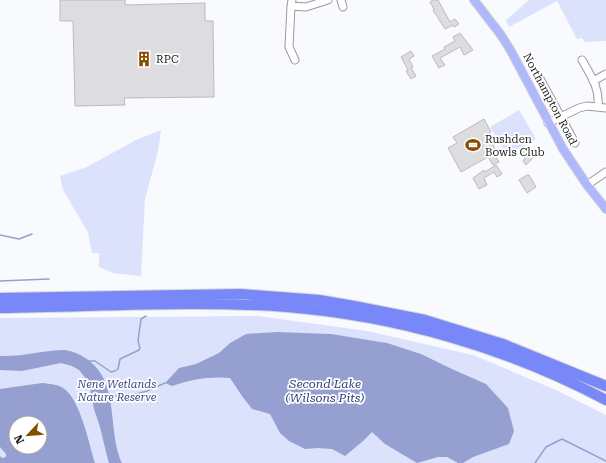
<svg xmlns="http://www.w3.org/2000/svg" width="606" height="463" font-family="'Roboto Serif',serif">
<rect width="100%" height="100%" fill="#f9fafe"/>
<path fill="#dce2fb" fill-rule="evenodd" d="M529,0H606V41L585,42L582,38L577,39L557,1L509,27L506,20Z
M519,110L536,139L507,155L490,127Z
M161,130L158,151L145,199L141,276L113,273L99,267V253H92L88,232L63,190L60,176L87,167L136,140Z
M258,316L367,331L473,355L556,390L606,415V463H0V318ZM16,423H40V447H16Z"/>
<path fill="#95a0d1" fill-rule="evenodd" d="M277,332L331,334L387,343L421,354L454,370L486,384L508,408L514,431L509,444L473,457L463,463H458L447,457H438L417,463L385,444L372,432L363,441L345,456L332,449L318,448L305,449L289,441L280,433L270,414L252,409L242,396L230,378C211,376 191,379 172,386L165,383L179,368L196,364L219,353L230,343L246,334Z
M65,350C71,351 77,353 82,356C122,378 106,428 122,463H109L106,452L100,427L94,409L90,388L87,380L79,370L72,366L61,363L22,371L0,370V356C22,357 43,350 65,350Z
M42,383C50,384 57,384 63,388C80,398 89,444 95,463H0V456L2,458L6,457V454L0,447V389ZM16,423H40V447H16Z"/>
<g fill="none" stroke-linecap="round" stroke-linejoin="round">
<path stroke="#95a0d1" stroke-width="1.5" d="M0,235L19,239L32,234
M0,281L49,279
M89,361H95L111,372L115,371L118,369L120,359L139,350L140,348L138,341L141,319L146,316
M108,395L126,397L147,391L165,383
M535,463L546,447L562,439L606,461"/>
</g>
<path fill="#dddde1" stroke="#babbbe" d="M60,0H125V5L205,3V21H213L214,97L124,98L125,105L75,106L73,21H60Z
M433,0H438L450,22L455,19L459,24L454,27L453,25L445,29L433,10L434,9L430,2Z
M460,33L473,50L464,55L460,47L440,58L445,65L439,68L432,56L445,49L444,47L455,41L453,37Z
M411,51L414,56L409,59L413,67L411,68L416,76L411,79L406,71L408,70L401,57Z
M484,119L491,132L487,134L497,152L494,153L499,162L493,165L488,157L461,172L448,148L457,143L453,137Z
M529,147L531,149V155L542,149L545,155L539,158L537,154L526,165L523,161L525,158L521,153Z
M496,165L502,174L497,177L494,172L484,178L487,185L479,189L473,178L484,170L485,172Z
M527,175H529L536,187L527,193L519,180Z"/>
<g fill="none" stroke-linecap="round" stroke-linejoin="round">
<g stroke="#999a9d" stroke-width="9">
<path id="minor" d="M292,0L291,6L289,47L295,60
M341,0L343,7
M291,6L306,7L328,0
M582,60C591,76 600,88 598,107
M538,75L575,143
M593,81L606,74
M548,123L579,108L587,106L606,108
M587,185L606,172"/>
</g>
<g stroke="#d6d6d7" stroke-width="10">
<path id="major" d="M474,0L501,35L511,51L563,149L587,185L606,209"/>
</g>
<g stroke="#d6d6d7" stroke-width="12">
<path id="highway" d="M0,298L241,294L319,300L354,306L425,320L503,344L606,386
M0,308C96,307 192,300 287,307C398,316 508,348 606,400"/>
</g>
<use href="#minor" stroke="#fff" stroke-width="7"/>
<use href="#major" stroke="#aeb8fb" stroke-width="8"/>
<use href="#highway" stroke="#7888f9" stroke-width="10"/>
</g>
<defs>
<g id="building-bare" transform="scale(1.2)"><path d="M-4-6H4V6H1V3H-1V6H-4ZM-2.5-4.3h1.7v1.8h-1.7ZM.8-4.3h1.7v1.8H.8ZM-2.5-1h1.7V.8h-1.7ZM.8-1h1.7V.8H.8Z" fill="#864e00" stroke="#fff" stroke-width="2.5" paint-order="stroke"/></g>
<g id="stadium-bare" transform="scale(1.2)"><path d="M0-5a6.5 5 0 1 0 0 10a6.5 5 0 1 0 0-10ZM-3.5-1.8h7v3.6h-7Z" fill="#864e00" stroke="#fff" stroke-width="2.5" paint-order="stroke"/></g>
</defs>
<g fill-rule="evenodd">
<use href="#building-bare" x="144" y="59"/>
<use href="#stadium-bare" x="473" y="145"/>
</g>
<g text-anchor="middle" dominant-baseline="central" stroke-width="3.5" stroke-linejoin="round" paint-order="stroke">
<g font-size="11" fill="#1d1e1f" stroke="#fff" text-anchor="start">
<text x="156" y="59">RPC</text>
<text x="485" y="139">Rushden<tspan x="485" dy="13">Bowls Club</tspan></text>
</g>
<g font-size="11" fill="#1d1e1f" stroke="#fff">
<text transform="translate(550 99) rotate(62)">Northampton Road</text>
</g>
<g font-size="11" font-style="italic" fill="#3e4785" stroke="#fff">
<text x="117" y="384">Nene Wetlands<tspan x="117" dy="13">Nature Reserve</tspan></text>
</g>
<g font-size="12" font-style="italic" fill="#333b78" stroke="#fff">
<text x="325" y="384">Second Lake<tspan x="325" dy="14">(Wilsons Pits)</tspan></text>
</g>
</g>
<g transform="translate(28 435) rotate(244)"><circle r="19" fill="#ffffff" stroke="#a5a5a5"/>
<path d="M0-3L7 15L0 10L-7 15Z" fill="#864e00"/>
<text y="-6" font-size="11" font-weight="bold" text-anchor="middle" fill="#1d1e1f">N</text>
</g>
</svg>
